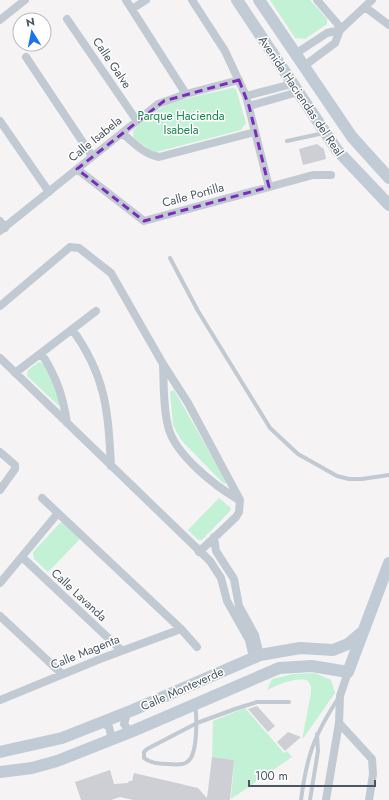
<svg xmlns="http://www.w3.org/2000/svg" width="389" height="800" font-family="Jost,sans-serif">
<rect width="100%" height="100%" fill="#f5f3f3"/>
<path fill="#c3f1d5" d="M270,0H310L327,19V24L305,39L295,38Z
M232,88L236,89L246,123L241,130L156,152L150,150L134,138L133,131C158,100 195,97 232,88Z
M39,362L43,363L54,380L61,403L59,406L27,376L28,370Z
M174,390L227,483L224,484L181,440L173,425L170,392Z
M219,498L231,508L230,511L202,540H198L188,530Z
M64,522L81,538L48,572L34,559L33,552L60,523Z
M315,673L331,680L335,693L302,740L311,693V686L307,680C292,678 281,684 267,690L272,679L293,674Z
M245,708L284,753L287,751L292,757L231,799L234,760L212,757L213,721Z"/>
<path fill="#cdcfd5" d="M317,144L324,149L326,159L303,165L299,149Z
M257,706L275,726L268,732L248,709Z
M288,732L301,737L285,751L277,742Z
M212,757L234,760L230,800H133L120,797L111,800H81L75,782L110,770L114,784L128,783L129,781H132L134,773L198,788L207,798Z"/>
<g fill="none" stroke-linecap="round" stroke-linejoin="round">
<path stroke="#c1cad2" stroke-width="4" d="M287,141L324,133
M170,258L198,311L270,428L298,454L337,476L349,479H362L389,475
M195,705C197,717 198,756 187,762C182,766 174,764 168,764C161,764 150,763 144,758V752L147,749L197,723L235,709L257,702H289
M301,800C307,754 314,736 339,697
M310,800L318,751L317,734"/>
<path stroke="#c1cad2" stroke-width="8" d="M126,0L186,94
M192,0L225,51L246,96L269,187
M317,0L341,28
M365,7L389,25
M132,9L146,0
M67,19L137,121
M0,20L25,0
M295,54L327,33L340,30
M26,57L92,156
M304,66L335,43L340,30L372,0
M246,96L292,84
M249,106L298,92
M0,121L49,192
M122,133C133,142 143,154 159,157L255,132
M77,169L144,221L313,175H331
M0,221L5,228
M0,231L158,104L186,94L239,80
M0,306L70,247L79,248L111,273L163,364L188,403L240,500L239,512L236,517L199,552
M72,329C106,376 108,410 111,466
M41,353C56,376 63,396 67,423
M0,358L210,561L221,578L227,601L249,640L253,657
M163,365C164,385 163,407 168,426C174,454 215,486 239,500
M15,373L96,311
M0,452L15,465V469L0,490
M42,498L181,629L197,647
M214,537L216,551L234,579L239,606L255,635L260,655
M22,557L121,650
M0,583L58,513
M0,616L62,674
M0,700L100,659L181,629
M127,713L124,724L128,729L133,731
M102,722L109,727L112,739
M339,723L372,759L373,774L369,800
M326,800L339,723L340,696L348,672"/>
<path stroke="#c1cbd6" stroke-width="12" d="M237,0L337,150L389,205
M259,0L352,137L389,178
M0,752L62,738L133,710L260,655L300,648L333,650L348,644L361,633
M0,772L32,768L57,761L133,731L279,668L312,666L348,672L389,563"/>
</g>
<path fill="none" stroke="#7b2cbf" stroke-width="3" stroke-dasharray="8 5" stroke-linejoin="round" d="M239,80L249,106L269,187L144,221L77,169L164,101Z"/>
<g text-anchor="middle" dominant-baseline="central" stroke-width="3" stroke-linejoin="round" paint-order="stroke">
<g font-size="12" fill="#4a5661" stroke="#fff">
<text transform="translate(112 63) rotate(56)">Calle Galve</text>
<text transform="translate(301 96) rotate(56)">Avenida Haciendas del Real</text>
<text transform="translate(95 139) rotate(-39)">Calle Isabela</text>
<text transform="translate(193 195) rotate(-15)">Calle Portilla</text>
<text transform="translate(79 595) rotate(43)">Calle Lavanda</text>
<text transform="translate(85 652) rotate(-22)">Calle Magenta</text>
<text transform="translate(182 689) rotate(-24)">Calle Monteverde</text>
</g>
<g font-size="12" fill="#17864f" stroke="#fff">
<text x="181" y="116">Parque Hacienda<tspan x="181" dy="14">Isabela</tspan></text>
</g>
</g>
<g transform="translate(32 32) rotate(350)"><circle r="19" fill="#ffffff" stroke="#b7bbc0"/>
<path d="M0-3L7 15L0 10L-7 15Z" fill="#1a73e8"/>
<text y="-6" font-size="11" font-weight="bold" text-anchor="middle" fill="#4a5661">N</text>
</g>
<path d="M249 780v6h126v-6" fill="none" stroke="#4a5661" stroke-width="2"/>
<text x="255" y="780" font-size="12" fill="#4a5661" stroke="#ffffff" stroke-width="3" paint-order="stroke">100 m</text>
</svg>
